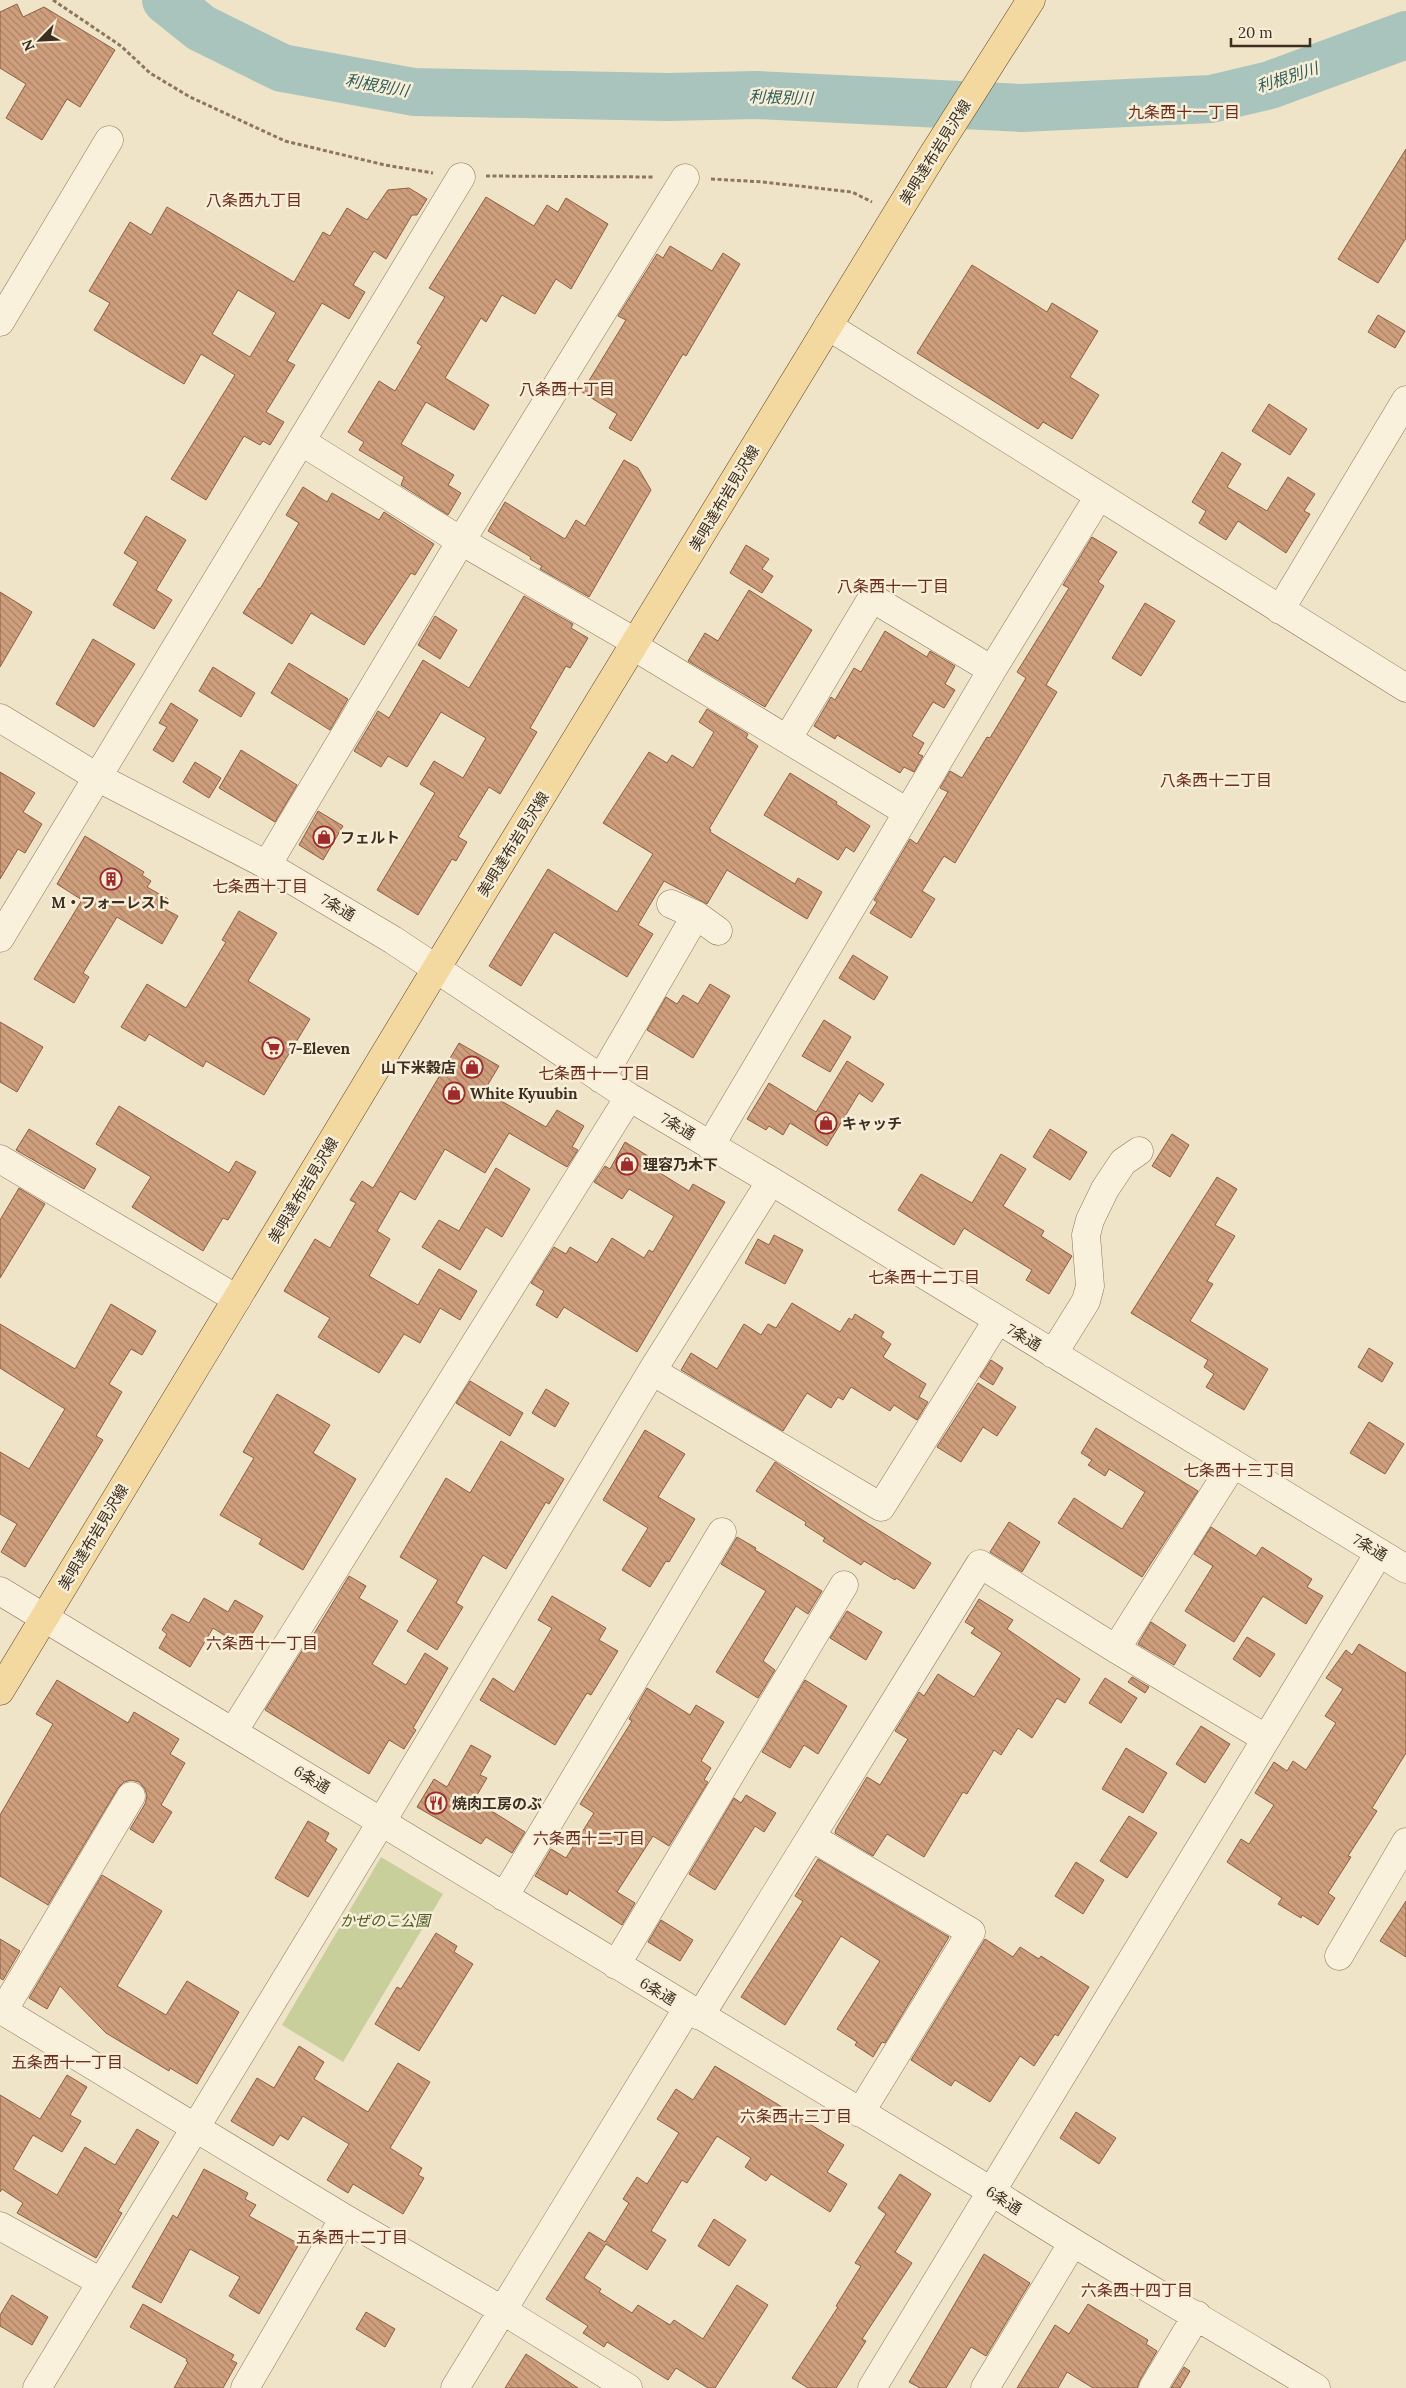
<svg xmlns="http://www.w3.org/2000/svg" width="1406" height="2388" font-family="Lora,'Noto Sans JP',serif">
<defs>
<pattern id="building-back-hatch" width="6" height="6" patternUnits="userSpaceOnUse" patternTransform="scale(1.25)"><rect width="6" height="6" fill="#cf9f7d"/><path d="M-1 5l2 2M0 0l6 6M5-1l2 2" fill="none" stroke="#a98266"/></pattern>
</defs>
<rect width="100%" height="100%" fill="#f0e4c8"/>
<path fill="#c9cf9b" d="M381,1857L443,1894L343,2062L282,2025Z"/>
<g fill="none" stroke-linecap="round" stroke-linejoin="round">
<path stroke="#a9c4bc" stroke-width="48" d="M166,0L201,28L282,68L414,92L668,97L756,95L1022,108L1211,99L1270,85L1406,35"/>
</g>
<path fill="url(#building-back-hatch)" stroke="#8d5f41" fill-rule="evenodd" d="M17,4L23,17L44,7L115,50L80,107L67,99L42,140L6,118L26,84L0,68V12Z
M1406,149V238L1378,283L1338,259Z
M409,188L427,199L417,215H412L386,259L374,251L353,285L365,292L349,319L322,303L287,361L295,365L266,412L284,422L270,445L263,441L260,445L244,436L206,500L171,479L235,375L201,354L184,384L94,330L110,303L89,291L130,222L151,235L167,207L294,282L323,232L330,236L347,208L367,220L388,190ZM238,290L276,313L250,357L212,334Z
M486,197L534,226L547,205L558,212L566,198L608,224L571,289L556,279L535,314L502,295L486,322L481,318L445,378L489,405L474,430L426,402L401,444L454,475L448,485L461,493L448,515L401,485L404,477L359,450L364,442L348,432L379,381L395,391L422,346L417,343L445,297L429,288Z
M670,246L712,271L723,253L740,264L686,356L683,354L631,441L609,428L617,414L582,392L626,320L618,316L657,254L663,258Z
M972,265L1047,312L1052,303L1098,331L1070,377L1099,395L1072,439L1043,422L1038,429L917,353Z
M1378,315L1405,331L1395,348L1368,332Z
M1269,404L1307,429L1290,455L1252,431Z
M1222,452L1241,464L1227,487L1267,511L1288,477L1315,494L1304,511L1310,514L1286,553L1238,521L1226,540L1199,523L1206,511L1192,502Z
M624,460L638,468L651,490L589,597L540,569L542,566L530,559L531,557L488,531L505,502L565,539L576,520L585,526Z
M303,487L327,502L332,493L379,520L384,512L434,544L415,575L411,573L364,645L311,613L292,644L243,613L259,588L260,589L299,523L286,515Z
M146,516L186,540L156,590L172,600L154,629L113,605L138,562L124,553Z
M1092,537L1117,552L1098,582L1104,586L1046,685L1057,692L955,863L944,856L922,891L935,899L911,938L870,913L877,902L874,900L910,839L917,844L948,792L940,788L950,771L962,778L987,737L990,738L1026,678L1017,672L1069,588L1063,585Z
M746,545L769,559L762,569L773,576L762,593L730,573Z
M749,590L812,630L765,707L688,661L705,633L718,641Z
M0,592L32,612L0,667Z
M524,596L573,624L571,628L588,638L570,668L566,666L530,728L537,732L500,794L489,787L458,837L467,842L456,861L452,859L418,915L377,890L435,793L420,784L434,761L463,778L486,738L441,712L407,767L388,756L381,767L354,751L378,711L389,718L423,660L469,688Z
M1145,603L1175,621L1141,676L1112,658Z
M435,616L457,630L440,659L418,645Z
M885,631L927,657L930,651L955,666L945,684L955,690L944,708L933,702L912,736L924,743L918,754L923,756L914,772L904,767L900,773L837,735L835,739L814,726L831,697L835,700L854,668L861,672Z
M93,639L135,664L94,727L56,704Z
M289,663L348,699L330,730L271,693Z
M213,667L255,693L241,717L199,691Z
M171,703L198,720L173,762L153,750L167,727L159,723Z
M707,709L748,734L746,738L758,746L709,829L711,830L710,832L795,884L798,878L822,892L807,919L727,870L707,904L664,881L638,925L653,934L627,977L554,932L521,986L489,966L548,869L617,912L653,854L603,823L649,752L667,763L672,755L693,768L714,732L699,722Z
M241,750L297,785L275,822L219,788Z
M195,762L221,778L209,798L183,782Z
M0,772L35,793L23,812L42,824L25,853L18,849L0,879Z
M790,773L837,802L836,804L870,826L854,852L846,847L838,860L764,815Z
M318,811L343,826L323,860L299,845Z
M85,836L144,872L142,875L151,881L147,887L168,899L163,908L178,916L162,944L117,917L83,973L89,977L74,1003L34,979L82,900L57,884Z
M239,911L277,933L248,981L310,1019L264,1095L206,1061L203,1067L149,1034L145,1041L121,1027L147,984L186,1008L226,942L222,940Z
M853,955L888,977L874,1000L839,978Z
M710,984L730,996L693,1058L647,1030L666,997L677,1004L683,995L698,1004Z
M824,1020L851,1037L830,1072L802,1056Z
M0,1022L43,1047L17,1092L0,1082Z
M459,1043L499,1066L484,1091L546,1127L557,1110L584,1126L572,1147L578,1150L567,1167L509,1133L485,1173L445,1149L415,1200L400,1191L377,1231L390,1239L369,1276L418,1305L439,1269L477,1291L460,1320L440,1308L420,1343L404,1334L379,1373L318,1337L330,1318L284,1291L315,1239L330,1248L356,1203L350,1200L362,1181L373,1188Z
M847,1061L884,1084L872,1102L859,1093L827,1146L790,1123L783,1135L769,1126L766,1130L747,1119L769,1083L816,1112Z
M119,1106L229,1173L236,1161L256,1172L228,1220L223,1218L203,1251L132,1207L151,1177L96,1144Z
M29,1129L96,1169L84,1189L16,1150Z
M1050,1129L1087,1152L1070,1180L1033,1157Z
M1172,1134L1189,1145L1170,1177L1152,1166Z
M625,1142L648,1156L644,1163L689,1191L693,1184L725,1202L637,1352L564,1307L557,1318L536,1305L544,1291L531,1283L554,1247L566,1254L570,1247L597,1263L612,1238L644,1258L649,1250L653,1252L674,1216L629,1189L622,1199L594,1182L605,1166L610,1169Z
M1001,1154L1026,1169L1003,1206L1044,1231L1041,1236L1072,1256L1049,1294L1026,1280L1032,1270L964,1228L954,1245L898,1210L921,1174L972,1203Z
M496,1168L530,1189L502,1237L486,1227L460,1270L422,1247L439,1220L459,1231Z
M1217,1177L1237,1189L1215,1225L1235,1236L1207,1281L1213,1284L1190,1321L1268,1369L1244,1410L1206,1387L1214,1374L1204,1367L1208,1360L1131,1313Z
M19,1188L45,1204L0,1278V1220Z
M774,1235L803,1250L785,1284L745,1263L758,1239L769,1245Z
M792,1303L840,1332L849,1318L852,1320L855,1314L884,1332L881,1337L891,1344L883,1357L926,1384L919,1397L928,1402L917,1420L894,1405L890,1411L851,1387L843,1400L838,1397L831,1408L807,1393L783,1431L681,1370L691,1353L717,1369L744,1324L761,1335L768,1324L776,1328Z
M111,1304L156,1331L142,1355L131,1349L109,1384L122,1392L96,1436L103,1440L25,1567L1,1552L17,1524L0,1514V1452L29,1469L65,1409L0,1368V1324L75,1369Z
M1369,1348L1393,1363L1382,1382L1358,1367Z
M991,1360L1003,1368L993,1385L980,1377Z
M470,1381L523,1413L510,1436L456,1403Z
M978,1383L1016,1407L997,1436L983,1427L961,1462L937,1447Z
M546,1389L569,1403L555,1427L532,1413Z
M277,1394L330,1425L313,1453L356,1479L303,1570L259,1544L262,1539L220,1515L254,1458L243,1452Z
M1369,1422L1404,1444L1385,1474L1350,1453Z
M1096,1428L1198,1491L1142,1577L1058,1523L1074,1498L1122,1529L1145,1492L1109,1469L1105,1476L1088,1465L1092,1460L1081,1453Z
M645,1430L685,1454L658,1497L695,1519L669,1562L666,1561L650,1587L622,1570L648,1528L603,1500Z
M501,1441L564,1479L549,1504L546,1502L506,1569L483,1555L456,1603L463,1607L437,1650L407,1631L438,1580L400,1557L446,1478L470,1493Z
M775,1462L856,1516L931,1563L914,1589L896,1578L895,1580L864,1561L861,1565L823,1541L825,1538L805,1525L806,1522L756,1491Z
M1009,1522L1040,1542L1022,1572L990,1552Z
M1211,1527L1256,1556L1262,1547L1312,1579L1307,1587L1323,1596L1306,1624L1263,1596L1234,1642L1185,1611L1213,1566L1194,1554Z
M737,1537L756,1548L755,1550L822,1591L808,1614L796,1606L763,1661L775,1670L758,1698L716,1672L766,1591L721,1564Z
M349,1576L366,1586L359,1598L398,1621L372,1664L406,1685L425,1653L448,1668L413,1728L416,1730L404,1749L389,1740L369,1774L265,1710L305,1646L306,1647Z
M552,1596L606,1628L599,1640L618,1651L591,1695L587,1693L555,1745L480,1700L493,1678L514,1692L552,1628L538,1620Z
M204,1598L228,1612L235,1600L263,1616L244,1648L213,1628L190,1667L159,1648L167,1634L162,1630L172,1614L189,1623Z
M979,1599L1013,1620L1007,1629L1080,1679L1065,1703L1057,1698L1032,1738L1018,1728L1001,1755L994,1750L967,1794L963,1792L924,1857L887,1834L873,1856L835,1833L836,1829L867,1777L880,1785L908,1739L895,1731L919,1692L924,1696L938,1674L974,1697L1002,1653L971,1633L975,1628L965,1622Z
M847,1611L882,1632L866,1660L830,1638Z
M1151,1622L1186,1645L1174,1665L1138,1644Z
M1247,1637L1275,1654L1260,1677L1233,1659Z
M1359,1644L1406,1673V1753L1372,1808L1377,1811L1348,1856L1351,1857L1328,1893L1335,1898L1318,1925L1302,1915L1301,1918L1278,1904L1282,1898L1227,1862L1241,1839L1249,1844L1274,1805L1255,1793L1274,1762L1287,1771L1293,1761L1306,1770L1336,1723L1325,1716L1343,1689L1326,1678L1346,1650L1352,1655Z
M1132,1677L1149,1687L1145,1693L1128,1682Z
M1105,1678L1137,1698L1121,1723L1089,1703Z
M57,1680L128,1723L134,1712L179,1739L170,1754L185,1763L161,1805L172,1812L153,1843L130,1829L145,1804L147,1796L145,1789L139,1782L131,1780L124,1782L118,1788L48,1905L0,1876V1815L53,1724L36,1714Z
M805,1680L847,1706L818,1754L804,1745L790,1768L762,1752Z
M647,1688L690,1715L696,1705L724,1722L701,1761L711,1768L704,1780L708,1782L669,1846L653,1836L617,1892L635,1903L622,1925L569,1890L567,1895L535,1876L551,1849L566,1858L594,1813L580,1804L632,1721L629,1719Z
M1201,1726L1230,1744L1205,1783L1176,1764Z
M471,1745L491,1756L480,1775L487,1778L474,1800L525,1832L512,1853L486,1837L481,1844L417,1807L434,1779L447,1787Z
M1126,1748L1167,1773L1143,1813L1102,1789Z
M746,1795L776,1813L764,1832L755,1826L715,1890L689,1874L734,1798L741,1803Z
M1129,1816L1157,1833L1127,1878L1100,1861Z
M308,1821L329,1833L325,1841L337,1849L308,1897L275,1878Z
M818,1859L949,1937L885,2043L882,2042L873,2057L855,2045L857,2042L837,2029L880,1961L841,1936L785,2025L741,1997L803,1901L795,1896Z
M1076,1862L1104,1880L1083,1914L1055,1896Z
M102,1875L162,1911L117,1986L166,2015L187,1981L239,2012L197,2084L170,2068L169,2071L106,2033L60,1986L47,2009L29,1998Z
M1406,1901V1957L1380,1941Z
M661,1920L693,1940L680,1961L648,1942Z
M436,1933L457,1946L454,1952L473,1964L419,2051L375,2024L397,1987L401,1989Z
M0,1939L20,1951L3,1980L0,1978Z
M985,1939L1013,1957L1020,1947L1039,1959L1041,1956L1089,1987L1058,2036L1055,2034L1034,2066L1020,2056L990,2102L955,2080L951,2086L911,2060Z
M299,2046L324,2062L314,2079L368,2112L398,2063L430,2082L390,2148L422,2168L418,2175L424,2178L403,2214L353,2184L348,2193L327,2180L349,2144L303,2116L288,2140L280,2135L273,2146L231,2121L257,2078L274,2088Z
M715,2066L844,2145L827,2172L847,2184L830,2212L771,2174L766,2181L745,2167L751,2158L717,2136L687,2183L682,2180L651,2231L666,2240L647,2270L606,2244L584,2278L601,2289L599,2292L632,2313L638,2305L670,2325L674,2320L703,2339L737,2285L768,2305L715,2388H708L676,2368L668,2380L607,2342L604,2347L583,2333L588,2326L546,2299L589,2232L605,2242L629,2203L623,2199L637,2177L647,2184L679,2133L657,2119L676,2089L693,2100Z
M67,2075L87,2087L70,2115L81,2121L62,2152L33,2135L13,2169L57,2195L85,2147L115,2165L137,2129L159,2142L118,2211L122,2213L96,2258L17,2213L23,2203L2,2189L0,2192V2095L40,2119Z
M1076,2112L1116,2138L1099,2164L1060,2138Z
M204,2169L248,2193L245,2199L256,2205L249,2216L299,2244L259,2314L229,2296L240,2277L190,2249L161,2303L132,2287L173,2215L177,2218Z
M900,2174L931,2194L895,2252L912,2263L862,2339L866,2341L836,2388H808L792,2378L838,2307L836,2306L861,2266L855,2263L886,2214L878,2208Z
M714,2219L746,2240L729,2266L698,2246Z
M984,2254L1030,2283L986,2356L971,2347L946,2388H920L909,2382Z
M12,2295L48,2317L32,2345L0,2326V2315Z
M143,2304L234,2355L231,2360L237,2363L223,2388H174L188,2362L186,2361L187,2359L130,2327Z
M1088,2304L1148,2340L1146,2344L1157,2351L1140,2380L1137,2388H1093L1067,2372L1058,2388H1017L1055,2325L1069,2334Z
M366,2312L395,2329L385,2347L356,2329Z
M526,2354L578,2388H505Z
M1184,2367L1190,2371L1180,2388H1171Z"/>
<g fill="none" stroke-linecap="round" stroke-linejoin="round">
<g stroke="#8d765c" stroke-width="29">
<path id="minor" d="M0,322L109,140
M828,326L1406,688
M302,442L461,541L637,643
M1280,610L1406,400
M635,647L907,812
M0,718L97,777L267,865L393,940L629,1097L771,1181L1406,1569
M788,738L872,598L992,670
M267,865L461,541L685,178
M671,904L696,915L718,931
M0,938L461,177
M601,1079L696,915
M710,1146L992,670L1099,496
M0,1159L237,1299
M1053,1354L1086,1301L1090,1286L1086,1235L1090,1220L1105,1189L1123,1162L1139,1151
M652,1371L881,1507L997,1321
M0,1591L991,2191C1097,2260 1208,2322 1316,2388
M1116,1649L1233,1464
M233,1732L629,1097
M811,1837L971,1932L860,2113
M504,1897L722,1532
M1339,1956L1406,1842
M616,1965L844,1585
M0,2009L344,2218L502,2310L628,2388
M3,2011L131,1796
M700,2016L980,1564L1116,1649L1265,1738
M0,2226L101,2282
M37,2388L382,1821L652,1371L771,1181
M245,2388L344,2218
M455,2388L687,2009
M872,2388L1379,1553
M985,2388L1072,2244
M1153,2388L1197,2315"/>
</g>
<g stroke="#5b4430" stroke-width="29">
<path id="major" d="M0,1691L436,969L932,156L1031,0"/>
</g>
<path stroke="#8d765c" stroke-width="3" stroke-dasharray="4 2.5" stroke-linecap="butt" d="M53,0L121,46L150,73L190,97L285,141L385,165L433,173
M486,176L655,177
M711,179L763,182L852,192L872,202"/>
<use href="#minor" stroke="#faf1dc" stroke-width="28"/>
<use href="#major" stroke="#f3d9a0" stroke-width="28"/>
</g>
<defs>
<g id="shop-ring" transform="scale(1.125)"><circle r="9.5" fill="#f7eed8" stroke="#9e2a2b" stroke-width="1.5"/><path d="M-5-2.5h2.3a2.7 3.5 0 0 1 5.4 0H5L5.5 6h-11ZM-1.5-2.5h3a1.5 2.3 0 0 0-3 0Z" fill="#9e2a2b"/></g>
<g id="building-ring" transform="scale(1.125)"><circle r="9.5" fill="#f7eed8" stroke="#9e2a2b" stroke-width="1.5"/><path d="M-4-6H4V6H1V3H-1V6H-4ZM-2.5-4.3h1.7v1.8h-1.7ZM.8-4.3h1.7v1.8H.8ZM-2.5-1h1.7V.8h-1.7ZM.8-1h1.7V.8H.8Z" fill="#9e2a2b"/></g>
<g id="supermarket-ring" transform="scale(1.125)"><circle r="9.5" fill="#f7eed8" stroke="#9e2a2b" stroke-width="1.5"/><path d="M-6-5.5h2.5l.6 2H6L4.5 2H-2.5L-4.4-4H-6ZM-1.5 3.2a1.3 1.3 0 1 0 .1 0ZM3 3.2a1.3 1.3 0 1 0 .1 0Z" fill="#9e2a2b"/></g>
<g id="restaurant-ring" transform="scale(1.125)"><circle r="9.5" fill="#f7eed8" stroke="#9e2a2b" stroke-width="1.5"/><path d="M-5-6h1v4h1v-4h1v4h1v-4h1v5L-1.5 .5V6h-2V.5L-5-1ZM5-6V6H3V1.5H1.5Q1.5-4 5-6Z" fill="#9e2a2b"/></g>
</defs>
<g fill-rule="evenodd">
<use href="#shop-ring" x="324" y="837"/>
<use href="#building-ring" x="111" y="879"/>
<use href="#supermarket-ring" x="273" y="1048"/>
<use href="#shop-ring" x="472" y="1067"/>
<use href="#shop-ring" x="454" y="1093"/>
<use href="#shop-ring" x="826" y="1123"/>
<use href="#shop-ring" x="627" y="1164"/>
<use href="#restaurant-ring" x="436" y="1803"/>
</g>
<g text-anchor="middle" dominant-baseline="central" stroke-width="5" stroke-linejoin="round" paint-order="stroke">
<g font-size="15" fill="#3d2e20" stroke="#f7eed8">
<text transform="translate(935 152) rotate(-58)">美唄達布岩見沢線</text>
<text transform="translate(724 498) rotate(-59)">美唄達布岩見沢線</text>
<text transform="translate(513 844) rotate(-58)">美唄達布岩見沢線</text>
<text transform="translate(338 907) rotate(31)">7条通</text>
<text transform="translate(678 1126) rotate(31)">7条通</text>
<text transform="translate(303 1190) rotate(-59)">美唄達布岩見沢線</text>
<text transform="translate(1024 1337) rotate(31)">7条通</text>
<text transform="translate(93 1537) rotate(-59)">美唄達布岩見沢線</text>
<text transform="translate(1370 1547) rotate(31)">7条通</text>
<text transform="translate(312 1779) rotate(31)">6条通</text>
<text transform="translate(658 1991) rotate(31)">6条通</text>
<text transform="translate(1004 2200) rotate(33)">6条通</text>
</g>
<g font-size="15" font-weight="bold" fill="#3d2e20" stroke="#f7eed8" text-anchor="start">
<text x="340" y="837">フェルト</text>
<text x="111" y="902" text-anchor="middle">M・フォーレスト</text>
<text x="289" y="1048">7-Eleven</text>
<text x="456" y="1067" text-anchor="end">山下米穀店</text>
<text x="470" y="1093">White Kyuubin</text>
<text x="842" y="1123">キャッチ</text>
<text x="643" y="1164">理容乃木下</text>
<text x="452" y="1803">焼肉工房のぶ</text>
</g>
<g font-size="15" font-style="italic" fill="#4d5a26" stroke="#f7eed8">
<text x="385" y="1920">かぜのこ公園</text>
</g>
<g font-size="16" font-style="italic" fill="#2f5d5a" stroke="#f7eed8">
<text transform="translate(1287 77) rotate(-18)">利根別川</text>
<text transform="translate(377 85) rotate(10)">利根別川</text>
<text transform="translate(781 97) rotate(2)">利根別川</text>
</g>
<g font-size="16" fill="#6b2e1e" stroke="#f7eed8">
<text x="1184" y="112">九条西十一丁目</text>
<text x="254" y="200">八条西九丁目</text>
<text x="567" y="389">八条西十丁目</text>
<text x="893" y="586">八条西十一丁目</text>
<text x="1216" y="780">八条西十二丁目</text>
<text x="260" y="886">七条西十丁目</text>
<text x="594" y="1073">七条西十一丁目</text>
<text x="924" y="1277">七条西十二丁目</text>
<text x="1239" y="1470">七条西十三丁目</text>
<text x="262" y="1643">六条西十一丁目</text>
<text x="589" y="1838">六条西十二丁目</text>
<text x="67" y="2062">五条西十一丁目</text>
<text x="796" y="2116">六条西十三丁目</text>
<text x="352" y="2237">五条西十二丁目</text>
<text x="1137" y="2290">六条西十四丁目</text>
</g>
</g>
<g transform="translate(40 40) rotate(246)" stroke="#f7eed8" stroke-width="4" paint-order="stroke">
<path d="M0-4L9 19L0 12L-9 19Z" fill="#3d2e20"/>
<text y="-8" font-size="14" font-weight="bold" text-anchor="middle" fill="#3d2e20">N</text>
</g>
<path d="M1231 38v8h79v-8" fill="none" stroke="#3d2e20" stroke-width="2.5"/>
<text x="1238" y="38" font-size="15" fill="#3d2e20" stroke="#f7eed8" stroke-width="4" paint-order="stroke">20 m</text>
</svg>
